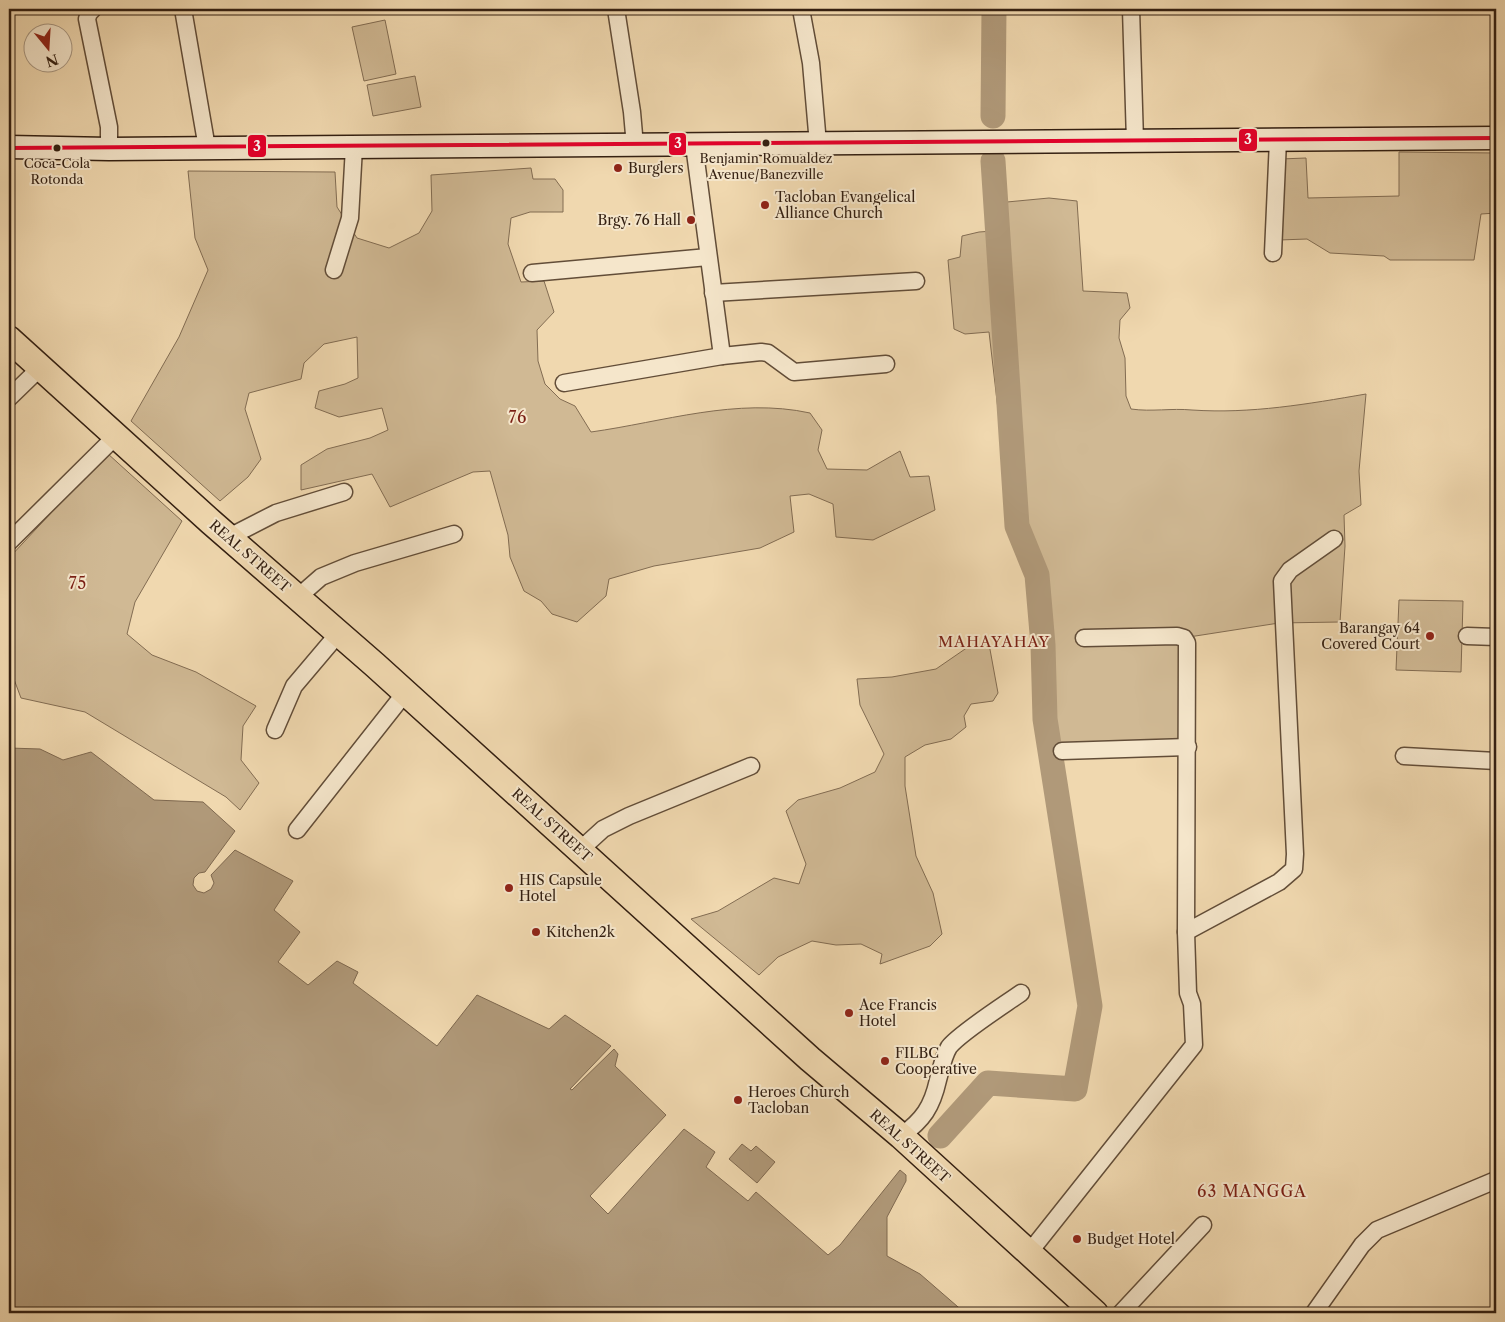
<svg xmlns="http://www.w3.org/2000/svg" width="1505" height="1322" font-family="'Libre Caslon Text',serif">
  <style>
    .green { fill: #d0b994; stroke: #826c52 }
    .water { fill: #b09979; stroke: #7e684f }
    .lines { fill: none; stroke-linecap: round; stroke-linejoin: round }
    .stream { stroke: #7e684f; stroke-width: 4.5 }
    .river { stroke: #b09979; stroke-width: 25 }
    .minor-casing { stroke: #624d38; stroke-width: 19 }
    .secondary-casing { stroke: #331f11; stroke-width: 25 }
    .primary-casing { stroke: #331f11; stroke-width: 28 }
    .minor { stroke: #f5e6cb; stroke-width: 16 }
    .secondary { stroke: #f5e6cb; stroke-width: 22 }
    .primary { stroke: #f0d8af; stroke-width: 25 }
    .bus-1-casing { stroke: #f5e6cb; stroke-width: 8 }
    .bus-1 { stroke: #e4002b; stroke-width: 4 }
    .bus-dot { fill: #331f11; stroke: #f5e6cb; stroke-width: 2 }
    .poi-dot { fill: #8f2418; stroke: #f5e6cb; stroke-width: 2 }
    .labels { text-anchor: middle; stroke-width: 4; stroke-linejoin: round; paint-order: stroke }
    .bus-label { font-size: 13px; fill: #331f11; stroke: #f5e6cb }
    .poi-label { font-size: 14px; fill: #331f11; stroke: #f5e6cb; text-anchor: start }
    .street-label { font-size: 14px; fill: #331f11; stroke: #f5e6cb }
    .neighbourhood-label { font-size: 15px; letter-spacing: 1px; fill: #7a1f14; stroke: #f5e6cb }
    .quarter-label { font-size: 16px; letter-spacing: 1px; fill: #7a1f14; stroke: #f5e6cb }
    .line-badge { stroke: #f5e6cb; stroke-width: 2 }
    .badge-label { font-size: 14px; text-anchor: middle; font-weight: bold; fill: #fff }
  </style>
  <rect width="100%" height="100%" fill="#f0d8af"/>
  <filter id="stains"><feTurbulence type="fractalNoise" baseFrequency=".004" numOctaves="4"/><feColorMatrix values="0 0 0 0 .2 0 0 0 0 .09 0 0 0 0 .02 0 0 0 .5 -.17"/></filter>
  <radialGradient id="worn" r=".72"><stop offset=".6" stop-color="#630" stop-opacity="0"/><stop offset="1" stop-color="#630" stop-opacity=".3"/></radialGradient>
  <!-- green -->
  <g class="green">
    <path d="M385,20L396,74L364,81L352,27Z"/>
    <path d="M415,76L421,107L373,116L367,85Z"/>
    <path d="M1399,152L1496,153V213L1481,214L1474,260H1390L1384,256L1330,253L1307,239L1279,240L1280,159L1306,158L1308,198L1399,196Z"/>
    <path d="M531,168L533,179H555L563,190V212H530L511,218L508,244L521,282L544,281L554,312L537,330L538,361L545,384L560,399L575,406L591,432C663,422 737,397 810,413L822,430L818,450L827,469L867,470L900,451L910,477L929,476L935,510L873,540L836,537L833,504L809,494L790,496L794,532L760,548L654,566L609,579L606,596L577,622L552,614L541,601L524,591L510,557L508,535L490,471L473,472L390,507L372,474L301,490V465L327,449L370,438L388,430L382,408L339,417L315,408L319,391L345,384L358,378L357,337L324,344L304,363L301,379L249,393L245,409L261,459L248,477L220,501L131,421L179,337L208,270L195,238L188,171L335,172L337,207L357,238L389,248L419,233L432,211L431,175Z"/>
    <path d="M1049,198L1077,201L1083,291L1127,293L1130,308L1120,320L1119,338L1125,358L1126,396L1131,409C1152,412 1171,408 1192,410C1251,414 1308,404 1366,394L1359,471L1361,505L1344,515L1345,546L1340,622L1279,623L1189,637L1185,747H1052L1045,719L1043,645L1038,594L1032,572L1012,530L989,332L965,334L954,329L948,260L960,257L962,236L979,232L1007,230V202Z"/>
    <path d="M107,453L182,521L135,602L127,634L152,655L196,672L256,706L243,726L241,760L259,783L240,810L226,797L85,712L21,698L9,666V558Z"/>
    <path d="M1399,600L1463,601L1461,672L1396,670Z"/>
    <path d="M989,644L998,693L993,701L971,704L964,716L966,727L951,739L925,745L905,757V786L916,856L933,893L942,934L930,946L880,964L882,954L861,944L836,945L812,941L778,957L759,975L691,919L718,911L774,878L799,884L806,864L786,811L798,800L840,788L875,772L884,754L860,705L857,679L892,677L936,669L968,647Z"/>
  </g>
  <!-- water -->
  <g class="water">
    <path d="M9,748L40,749L63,760L91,752L154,800L203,802L235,831L205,872L199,873L194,878L193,885L197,891L204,893L211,889L214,883L211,875L235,850L293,881L274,910L300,932L278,962L308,985L337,961L358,972L353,983L437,1046L477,995L549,1029L565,1015L611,1046L570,1089L572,1090L614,1049L618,1054L615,1066L666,1115L590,1196L608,1214L684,1129L715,1152L706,1167L748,1201L756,1192L828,1255L840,1245L900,1170L906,1175V1181L887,1217V1256L920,1274L965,1313H9Z"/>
    <path d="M742,1144L751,1151L756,1146L775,1162L757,1183L729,1159Z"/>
  </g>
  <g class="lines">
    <!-- stream -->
    <g class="stream">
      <path d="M992,117L993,116"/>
      <path d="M993,159V161"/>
    </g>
    <!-- river -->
    <g class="river">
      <path d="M993,116L994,9"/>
      <path d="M940,1136L988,1083L1075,1089L1090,1006L1045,719L1043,645L1037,575L1017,526L993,161"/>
    </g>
    <!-- minor casing -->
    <g class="minor-casing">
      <g id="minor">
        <path d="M93,9L89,13L87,19L109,127V149"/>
        <path d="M183,9L207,148"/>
        <path d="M616,9L632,112L635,146"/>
        <path d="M801,9L811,63L818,144"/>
        <path d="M1131,9L1135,141"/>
        <path d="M694,145L722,356"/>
        <path d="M1273,253L1278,140"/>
        <path d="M334,270L350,218L354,147"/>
        <path d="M532,273L708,257"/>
        <path d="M713,293L916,281"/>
        <path d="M564,383L722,356L761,352L768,353L794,372L886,364"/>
        <path d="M9,398L41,367"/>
        <path d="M229,537L276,513L344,492"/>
        <path d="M9,542L116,436"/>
        <path d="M297,598L321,577L355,563L454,534"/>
        <path d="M1467,636L1496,637"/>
        <path d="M275,730L294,686L338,634"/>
        <path d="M1062,751L1188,747"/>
        <path d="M1404,756L1496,761"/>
        <path d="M297,830L405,693"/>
        <path d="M580,850L603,829L629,816L751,766"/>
        <path d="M1186,932L1279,882L1294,869L1295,854L1282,581L1290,570L1334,539"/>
        <path d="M901,1136C923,1120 932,1107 938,1080C941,1069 943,1057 949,1047C960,1033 1004,1005 1021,993"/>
        <path d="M1028,1254L1194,1045L1192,1004L1188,993L1186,932L1187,643L1184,638L1177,636L1084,638"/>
        <path d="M1121,1313L1203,1225"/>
        <path d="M1314,1313L1362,1245L1377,1230L1496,1180"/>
      </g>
    </g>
    <!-- secondary casing -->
    <g class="secondary-casing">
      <path id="secondary" d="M9,147L109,149L1496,138"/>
    </g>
    <!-- primary casing -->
    <g class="primary-casing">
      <path id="primary" d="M9,339L211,522L375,665L810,1059L901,1136L1095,1313"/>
    </g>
    <!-- minor -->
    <use href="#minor" class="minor"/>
    <!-- secondary -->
    <use href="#secondary" class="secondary"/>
    <!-- primary -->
    <use href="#primary" class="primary"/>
    <!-- bus-1 casing -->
    <g class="bus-1-casing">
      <path id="bus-1" d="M9,148L1496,138"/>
    </g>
    <!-- bus-1 -->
    <use href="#bus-1" class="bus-1"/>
  </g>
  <!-- markers -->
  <g class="bus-dot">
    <circle cx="766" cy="143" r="4.5"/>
    <circle cx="57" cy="148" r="4.5"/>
  </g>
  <g class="poi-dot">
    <circle cx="618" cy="168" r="5"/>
    <circle cx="765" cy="205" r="5"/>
    <circle cx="691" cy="220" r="5"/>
    <circle cx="1430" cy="636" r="5"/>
    <circle cx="509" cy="888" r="5"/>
    <circle cx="536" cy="932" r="5"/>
    <circle cx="849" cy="1013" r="5"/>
    <circle cx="885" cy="1061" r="5"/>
    <circle cx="738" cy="1100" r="5"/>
    <circle cx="1077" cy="1239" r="5"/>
  </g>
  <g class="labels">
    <!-- bus labels -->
    <g class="bus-label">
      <text x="766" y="163">Benjamin Romualdez<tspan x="766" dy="16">Avenue/Banezville</tspan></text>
      <text x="57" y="168">Coca-Cola<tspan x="57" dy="16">Rotonda</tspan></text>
    </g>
    <!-- poi labels -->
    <g class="poi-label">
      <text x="628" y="173">Burglers</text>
      <text x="775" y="202">Tacloban Evangelical<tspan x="775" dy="16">Alliance Church</tspan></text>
      <text x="681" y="225" text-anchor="end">Brgy. 76 Hall</text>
      <text x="1420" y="633" text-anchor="end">Barangay 64<tspan x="1420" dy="16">Covered Court</tspan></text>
      <text x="519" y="885">HIS Capsule<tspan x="519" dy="16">Hotel</tspan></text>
      <text x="546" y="937">Kitchen2k</text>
      <text x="859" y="1010">Ace Francis<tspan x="859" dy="16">Hotel</tspan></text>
      <text x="895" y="1058">FILBC<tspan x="895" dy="16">Cooperative</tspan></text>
      <text x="748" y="1097">Heroes Church<tspan x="748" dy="16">Tacloban</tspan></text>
      <text x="1087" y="1244">Budget Hotel</text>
    </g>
    <!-- street labels -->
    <g class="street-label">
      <text transform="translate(250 556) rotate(41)" y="5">REAL STREET</text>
      <text transform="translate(552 825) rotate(42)" y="5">REAL STREET</text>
      <text transform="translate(910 1146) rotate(42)" y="5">REAL STREET</text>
    </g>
    <!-- neighbourhood labels -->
    <g class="neighbourhood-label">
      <text x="994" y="647">MAHAYAHAY</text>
    </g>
    <!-- quarter labels -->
    <g class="quarter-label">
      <text x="518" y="423">76</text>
      <text x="78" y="589">75</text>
      <text x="1252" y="1197">63 MANGGA</text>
    </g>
  </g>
  <g class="line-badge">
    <rect x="1238" y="128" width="20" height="24" rx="5" fill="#e4002b"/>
    <rect x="668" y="132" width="19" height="24" rx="5" fill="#e4002b"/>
    <rect x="247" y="134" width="20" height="24" rx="5" fill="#e4002b"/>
  </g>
  <g class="badge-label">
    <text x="1248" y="144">3</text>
    <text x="678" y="148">3</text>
    <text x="257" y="151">3</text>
  </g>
  <!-- margin -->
  <rect width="1505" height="1322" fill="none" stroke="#f0d8af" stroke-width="30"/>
  <rect x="10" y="10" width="1485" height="1302" fill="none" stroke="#331f11" stroke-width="2.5"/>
  <rect x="15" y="15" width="1475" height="1292" fill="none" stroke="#331f11"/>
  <!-- north arrow -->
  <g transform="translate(48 48) rotate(162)"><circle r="24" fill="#f5e6cb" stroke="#a79681"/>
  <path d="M0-4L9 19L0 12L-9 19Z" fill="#8f2418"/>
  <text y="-8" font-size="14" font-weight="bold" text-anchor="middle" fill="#331f11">N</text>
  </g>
  <rect width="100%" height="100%" filter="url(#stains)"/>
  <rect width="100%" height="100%" fill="url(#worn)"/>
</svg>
